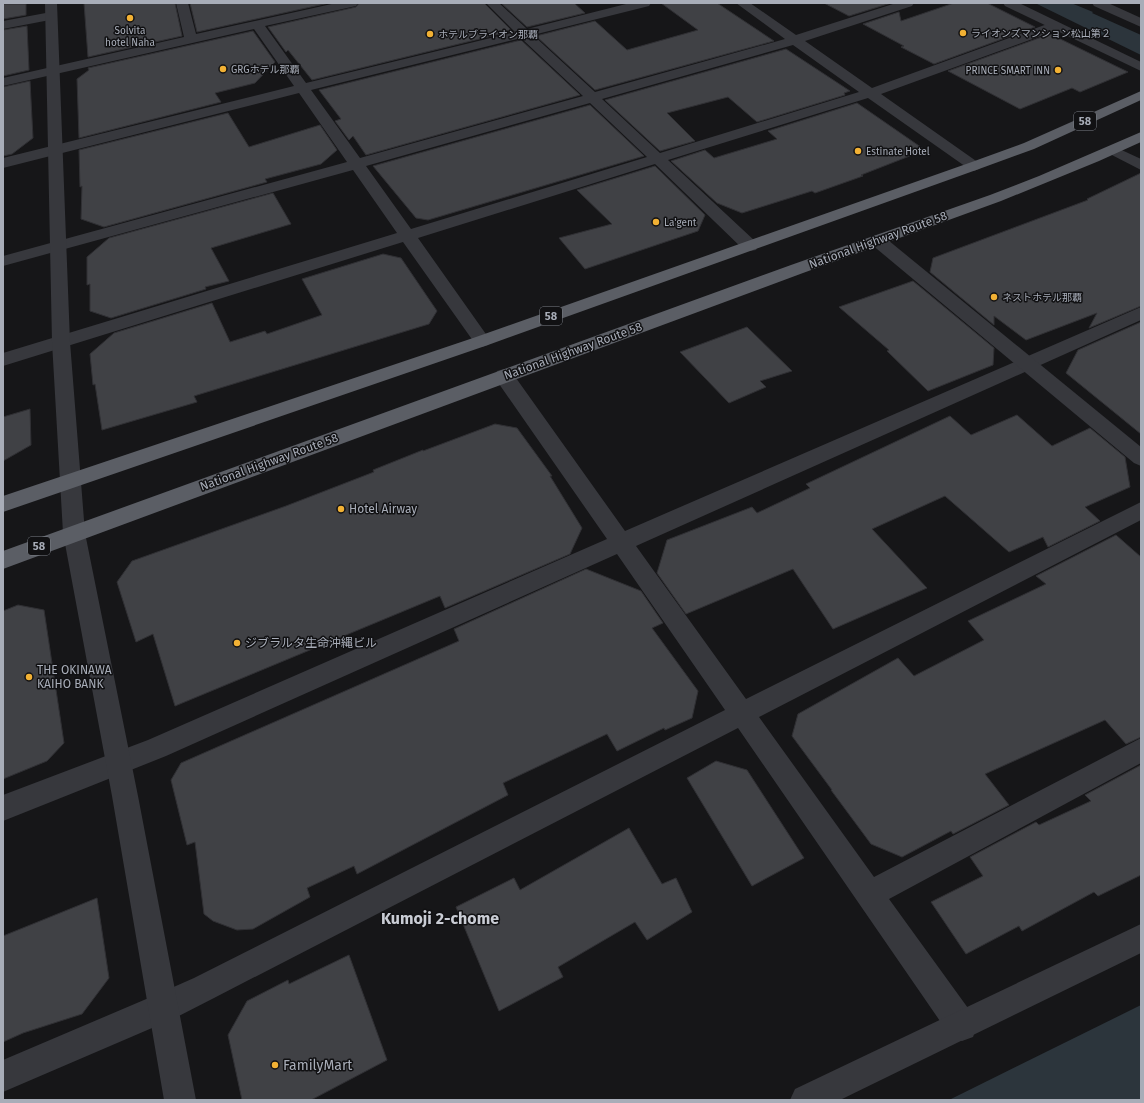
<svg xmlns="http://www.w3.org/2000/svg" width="1144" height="1103" font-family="'Fira Sans','Noto Sans JP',sans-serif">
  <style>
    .water { fill: #2c353c }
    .building { fill: #404145; stroke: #303034 }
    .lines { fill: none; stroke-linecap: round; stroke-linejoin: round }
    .minor { fill: #37383d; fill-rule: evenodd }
    .tertiary { fill: #37383d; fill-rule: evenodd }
    .trunk { fill: #5b5e65; fill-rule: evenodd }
    .poi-dot { fill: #f2b134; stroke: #111113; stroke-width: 1.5 }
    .labels { text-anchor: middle; stroke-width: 3; stroke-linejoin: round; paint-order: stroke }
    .far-poi-label { font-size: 10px; fill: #a8adb8; stroke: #111113; text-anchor: start }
    .shield { fill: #111113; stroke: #7b7e86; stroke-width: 1 }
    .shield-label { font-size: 11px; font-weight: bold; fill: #a8adb8 }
    .street-label { font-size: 12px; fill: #a8adb8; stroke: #111113 }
    .poi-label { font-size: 12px; fill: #a8adb8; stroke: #111113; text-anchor: start }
    .near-poi-label { font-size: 14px; fill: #a8adb8; stroke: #111113; text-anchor: start }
    .near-neighbourhood-label { font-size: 16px; font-weight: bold; fill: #c9ccd4; stroke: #111113 }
  </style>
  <rect width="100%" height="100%" fill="#161618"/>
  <!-- water -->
  <g class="water">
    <path d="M1035,3H1071L1093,12L1092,13L1141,35V55Z"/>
    <path d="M1141,1005V1100H949Z"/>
  </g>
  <!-- building -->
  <g class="building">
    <path d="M84,3H175L182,36L88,57Z"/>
    <path d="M190,3H329L197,32Z"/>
    <path d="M359,3H484L512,31L312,80L288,50L286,52L268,27L356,7Z"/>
    <path d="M501,3H574L585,13L527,27Z"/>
    <path d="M661,3H717L774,41L595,90L536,36L595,21L627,50L698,30Z"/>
    <path d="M824,3H891L849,16Z"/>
    <path d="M954,3H987L1035,27L934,64L901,47L904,46L863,24L899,12L901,21Z"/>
    <path d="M3,4H26V15L3,19Z"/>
    <path d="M27,26L29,70L3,76V30Z"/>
    <path d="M253,31L275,62L255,83L215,93L221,102L79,138L77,79L89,70L88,68Z"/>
    <path d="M1050,34L1128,72L1080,92L1072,88L1020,109L948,71Z"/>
    <path d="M521,40L580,95L366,155L353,136L349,140L335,121L341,119L319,90Z"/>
    <path d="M786,49L850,91L844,93L845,95L757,122L728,97L667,113L695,141L660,151L605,100Z"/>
    <path d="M30,81L33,138L12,154L3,156V87Z"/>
    <path d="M857,103L925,150L861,175L863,176L815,193L812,191L742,213L717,203L671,161L705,150L714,158L777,139L768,131Z"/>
    <path d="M590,105L644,156L428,220L416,218L373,166Z"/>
    <path d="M228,113L249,147L320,125L337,150L321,164L265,179L267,182L104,227L81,219L82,186L80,187L79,150Z"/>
    <path d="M655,166L705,215L698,231L585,269L559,238L612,224L577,190Z"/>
    <path d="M1141,173V306L1089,328L1097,313L1026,340L994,316V325L930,272L933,258L1088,200L1087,199Z"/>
    <path d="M273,193L291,224L211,248L229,281L205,287L206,289L111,318L90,311V284L87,285V257L109,238Z"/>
    <path d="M383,254L401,258L437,311L429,324L194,396L197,402L102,430L95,384L93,385L90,354L114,333L212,303L230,342L265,331L267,334L322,315L302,279Z"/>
    <path d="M913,281L994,348L993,365L928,391L887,351L889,350L839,307Z"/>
    <path d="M1141,322V434L1066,373L1078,350Z"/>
    <path d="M747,327L792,371L760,381L766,387L729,403L680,352Z"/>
    <path d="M30,409L31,445L3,461V417Z"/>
    <path d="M1017,415L1052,446L1090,428L1125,457L1130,487L1085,507L1100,521L1048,547L1043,537L1009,552L945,496L872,529L927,588L833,629L793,569L686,614L657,573L667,540L752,507L757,513L810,488L806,484L950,416L971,435Z"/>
    <path d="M495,424L517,428L552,476H550L582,528L570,554L445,608L440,596L175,706L153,634L136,642L117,582L132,561L286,506L374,472L373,470L423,450V451Z"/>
    <path d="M1116,535L1141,557V737L1126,744L1105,720L985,774L1009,805L953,834L951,831L902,857L871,844L831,790H832L792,736L798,714L898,658L914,676L984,640L968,621L1046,584L1036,576Z"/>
    <path d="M586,569L641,591L663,623L652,628L698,691L692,718L665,730L664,728L617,751L607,734L503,783L508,795L357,874L354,866L307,888L310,897L253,929L237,930L213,921L204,914L195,842L187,845L171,780L181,763L459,641L454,629Z"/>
    <path d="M18,605L44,610L64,743L47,761L3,779V611Z"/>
    <path d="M716,761L747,770L804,858L752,886L687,778Z"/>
    <path d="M1141,765V875L1098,896L1094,892L1022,931L1019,926L966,954L931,902L983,876L970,857L1036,822L1039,825L1091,801L1085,795Z"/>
    <path d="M629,828L662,884L676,878L692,912L647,940L635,922L558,967L563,977L499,1011L456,907L514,878L520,890Z"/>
    <path d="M97,898L109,978L82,1014L23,1033L3,1042V936Z"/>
    <path d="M349,955L387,1060L311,1100H242L228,1035L247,1001L288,980L289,984Z"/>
  </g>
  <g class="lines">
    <!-- minor -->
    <g class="minor">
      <path d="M176,3H188L196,34L336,3H358L356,6L265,26L306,83L515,32L486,3H499L527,29L630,3H651L649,6L533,35L595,92L785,39L736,3H750L796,35L896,3H914L912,6L805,41L872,88L1050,23H1060L1061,26L1060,29L881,94L979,163L982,166L979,169L974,171L969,169L868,98L668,160L756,242L758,246L756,250L750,251L744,250L655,164L418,238L488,337L491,341L488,345L482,347L476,345L403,242L3,366V353L397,233L353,170L3,266V256L347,162L299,93L3,168V158L294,86L254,29L3,86V78L184,37ZM521,38L583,96L360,158L311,90ZM793,45L859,92L660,153L602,99ZM590,103L647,157L411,229L366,166Z"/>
      <path d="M51,12L55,13L57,16L55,19L3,29V21Z"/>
      <path d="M1141,307V320L636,546L746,699L1141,502V520L759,717L874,877L1141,738V763L889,899L973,1015L977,1026L973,1037L962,1041L951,1037L738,728L214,998L173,1019L3,1092V1060L151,997L194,978L725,710L617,554L166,756L3,821V795L148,740L607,539L497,381L495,376L497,371L504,369L511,371L625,531Z"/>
    </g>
    <!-- tertiary -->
    <g class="tertiary">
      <path d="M45,3H57L70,342L85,533L138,796L196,1100H164L112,796L63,533L52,342Z"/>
      <path d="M1003,3H1019L1141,62V71L1005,6Z"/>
      <path d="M1092,3H1108L1141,18V27L1094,6Z"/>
      <path d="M1113,146L1141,159V170L1108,153L1106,150L1108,147Z"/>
      <path d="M877,235L883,236L1141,447V466L1134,463L871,244L869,240L871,236Z"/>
      <path d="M1141,924V953L840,1100H790L795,1089Z"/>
    </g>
    <!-- trunk -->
    <g class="trunk">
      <path d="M1141,91V100L1034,149L979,169L488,345L3,512V496L476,337L969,163L1024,143Z"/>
      <path d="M1141,132V142L1099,161L1001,201L803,273L3,569V551L791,265L990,195L1039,176Z"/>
    </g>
  </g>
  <!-- markers -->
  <g class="poi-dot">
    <circle cx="130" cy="18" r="4"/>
    <circle cx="963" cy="33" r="4"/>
    <circle cx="430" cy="34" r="4"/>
    <circle cx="223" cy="69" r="4"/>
    <circle cx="1058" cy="70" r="4"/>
    <circle cx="858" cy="151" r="4"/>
    <circle cx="656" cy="222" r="4"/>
    <circle cx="994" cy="297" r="4"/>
    <circle cx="341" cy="509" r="4"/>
    <circle cx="237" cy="643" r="4"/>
    <circle cx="29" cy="677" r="4"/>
    <circle cx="275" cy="1065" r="4"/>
  </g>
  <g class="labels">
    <!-- far-poi labels -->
    <g class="far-poi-label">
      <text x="130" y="34" text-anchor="middle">Solvita<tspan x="130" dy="12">hotel Naha</tspan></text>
      <text x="971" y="37">ライオンズマンション松山第２</text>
      <text x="438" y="38">ホテルブライオン那覇</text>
      <text x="231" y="73">GRGホテル那覇</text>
      <text x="1050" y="74" text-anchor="end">PRINCE SMART INN</text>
      <text x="866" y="155">Estinate Hotel</text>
      <text x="664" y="226">La'gent</text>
      <text x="1002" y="301">ネストホテル那覇</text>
    </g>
    <!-- shield labels -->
    <g class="shield">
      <rect x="1074" y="112" width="22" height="18" rx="3"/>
      <rect x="540" y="307" width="22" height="18" rx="3"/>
      <rect x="28" y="537" width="22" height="18" rx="3"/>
    </g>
    <g class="shield-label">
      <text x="1085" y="125">58</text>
      <text x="551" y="320">58</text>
      <text x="39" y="550">58</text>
    </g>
    <!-- street labels -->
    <g class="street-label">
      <text transform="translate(878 240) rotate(-20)" y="4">National Highway Route 58</text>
      <text transform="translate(573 351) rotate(-20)" y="4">National Highway Route 58</text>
      <text transform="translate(269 462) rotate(-20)" y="4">National Highway Route 58</text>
    </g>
    <!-- poi labels -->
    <g class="poi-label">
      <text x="349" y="513">Hotel Airway</text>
      <text x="245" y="647">ジブラルタ生命沖縄ビル</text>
      <text x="37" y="674">THE OKINAWA<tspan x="37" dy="14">KAIHO BANK</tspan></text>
    </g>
    <!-- near-poi labels -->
    <g class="near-poi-label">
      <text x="283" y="1070">FamilyMart</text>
    </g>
    <!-- near-neighbourhood labels -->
    <g class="near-neighbourhood-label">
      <text x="440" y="924">Kumoji 2-chome</text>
    </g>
  </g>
  <!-- border -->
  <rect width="1144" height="1103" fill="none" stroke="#a8adb8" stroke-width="8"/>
</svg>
